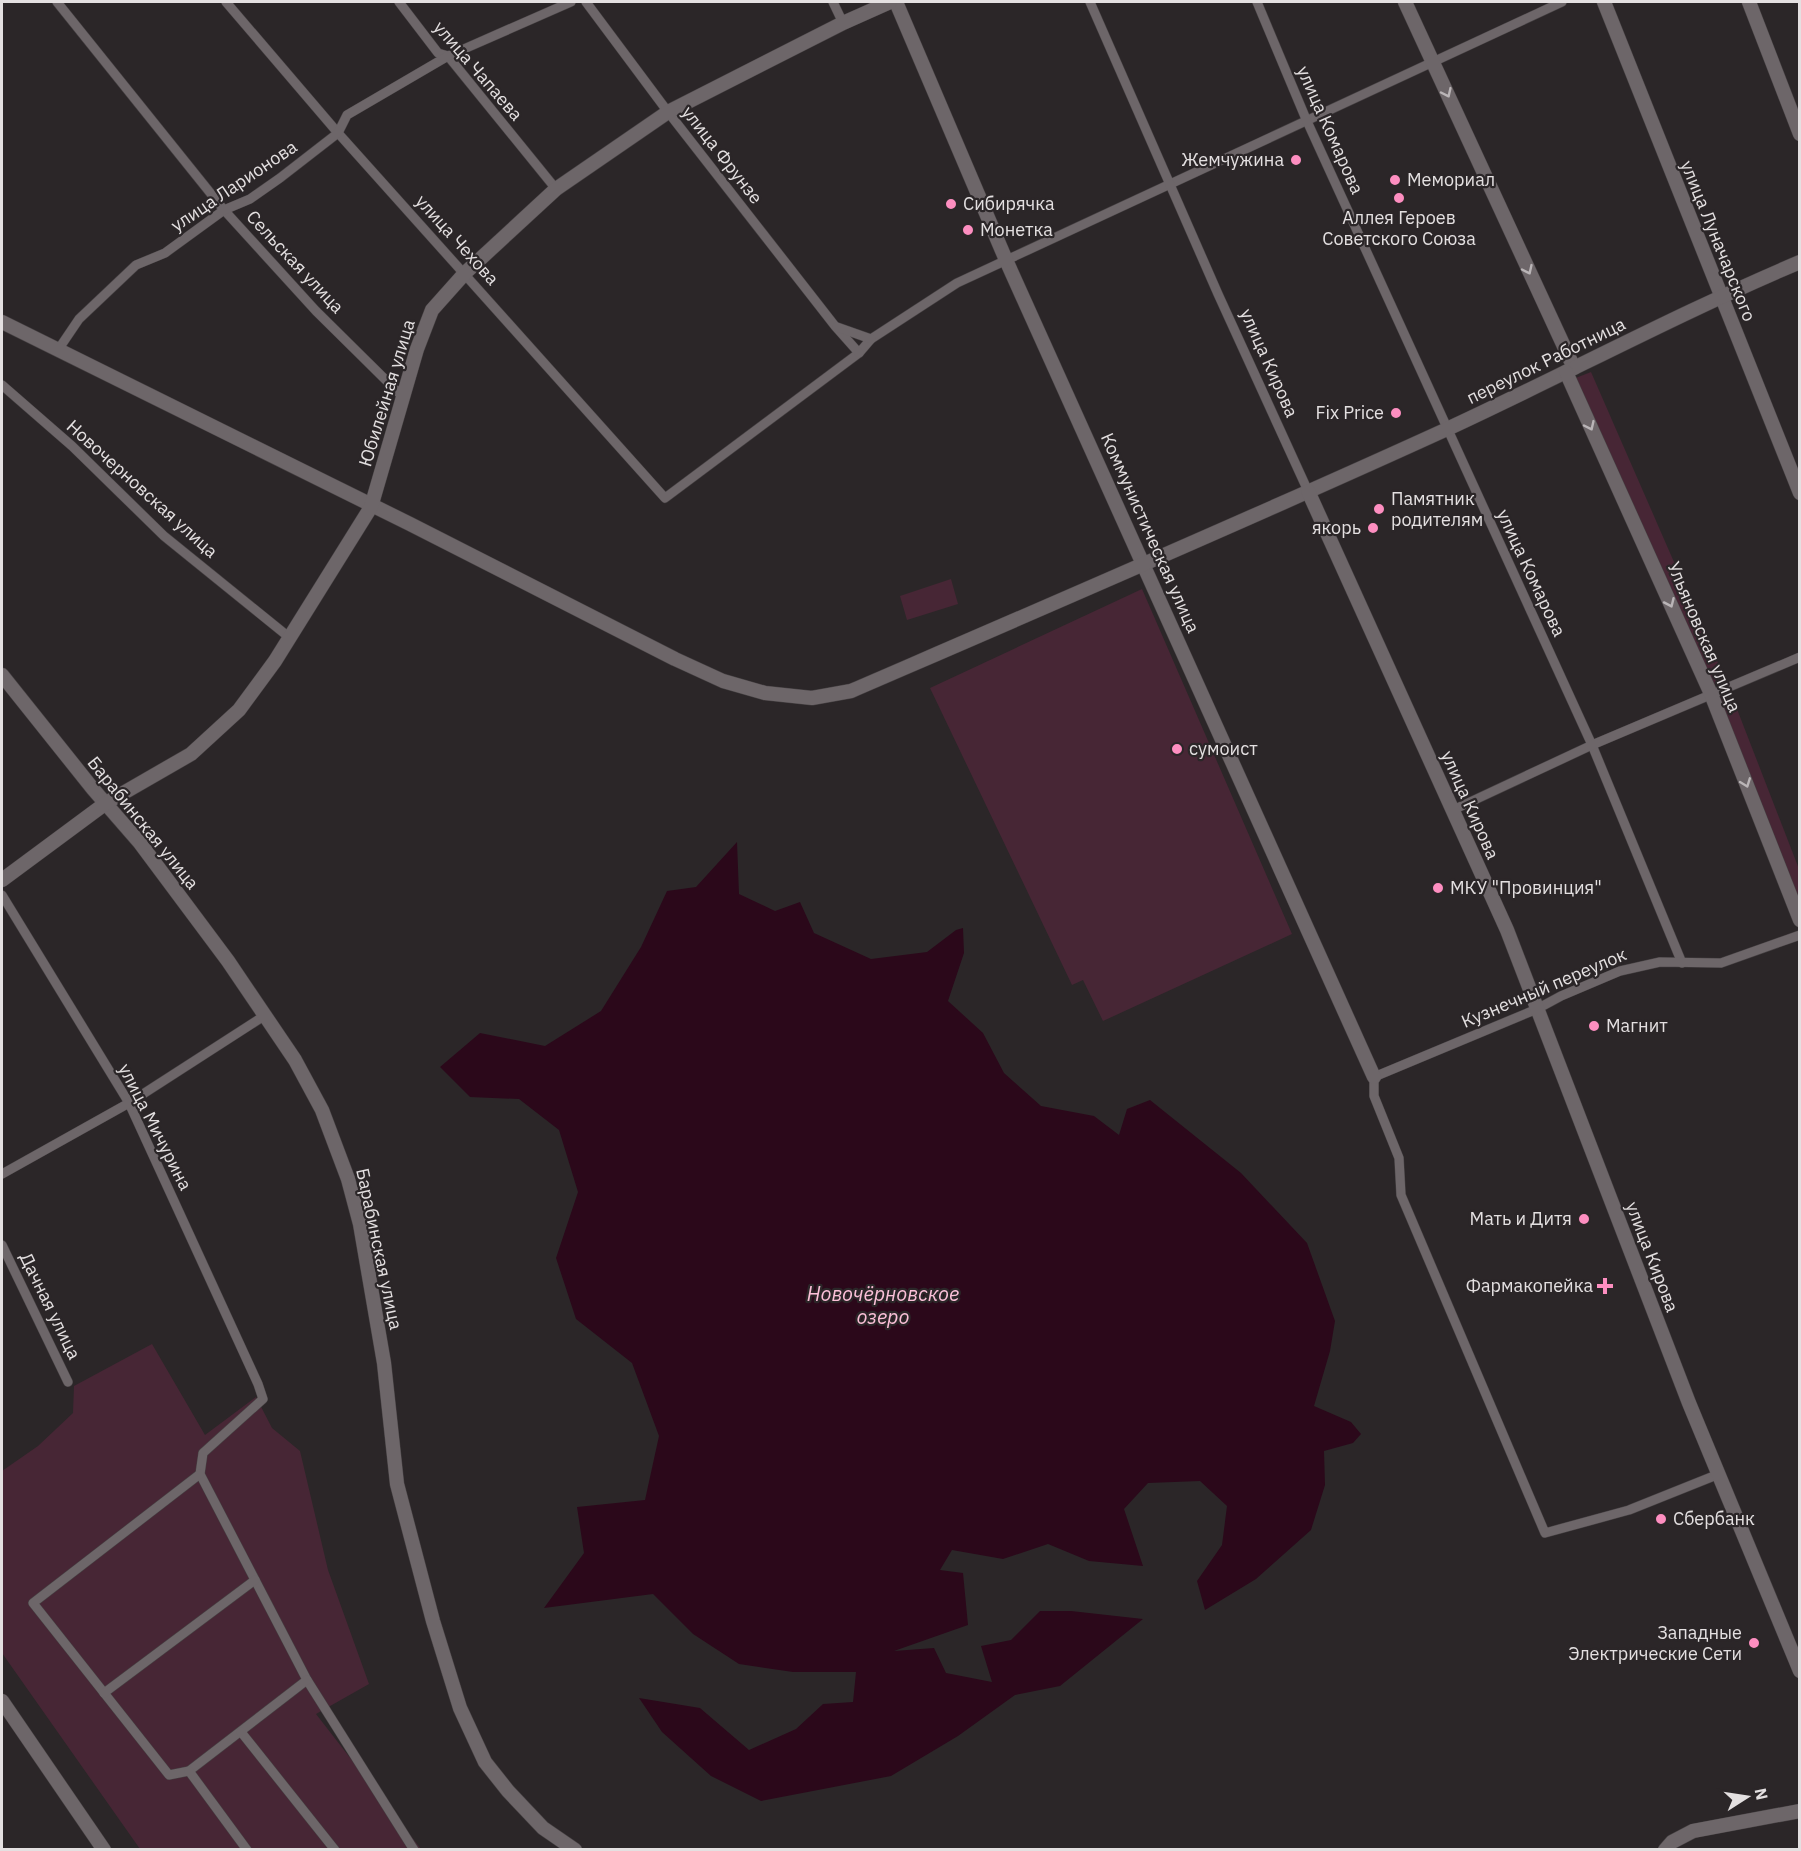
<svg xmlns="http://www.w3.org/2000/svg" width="1801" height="1851" font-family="'IBM Plex Sans',sans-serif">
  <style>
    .green { fill: #472635 }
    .water { fill: #2b081a }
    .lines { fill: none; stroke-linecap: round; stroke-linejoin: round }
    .street-casing { stroke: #464143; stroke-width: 10 }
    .secondary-casing { stroke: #464143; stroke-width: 15 }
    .street { stroke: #6d6669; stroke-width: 9 }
    .secondary { stroke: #6d6669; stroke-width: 14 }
    .oneway { stroke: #bab5b7 }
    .poi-dot { fill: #fd8ec0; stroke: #2b2628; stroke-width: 2 }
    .labels { text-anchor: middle; stroke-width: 4.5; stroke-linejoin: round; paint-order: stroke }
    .street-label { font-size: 18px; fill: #e4e0e1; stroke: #2b2628 }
    .poi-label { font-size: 18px; fill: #e4e0e1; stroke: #2b2628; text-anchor: start }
    .water-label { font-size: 20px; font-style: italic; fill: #fbc0d8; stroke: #2b2628 }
  </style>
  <rect width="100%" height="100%" fill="#2b2628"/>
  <!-- green -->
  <g class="green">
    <path d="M1591,372L1726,681L1712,685L1573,379Z"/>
    <path d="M951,579L958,604L907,620L900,596Z"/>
    <path d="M1142,589L1292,934L1103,1021L1083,980L1072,985L930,688Z"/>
    <path d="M1730,691L1799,869V911L1715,697Z"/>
    <path d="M152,1344L205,1435L256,1397L272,1428L300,1451L328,1570L369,1684L316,1714L421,1849H140L2,1653V1471L38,1446L73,1413L74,1386Z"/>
  </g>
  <!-- water -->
  <path class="water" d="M737,842L739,894L775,911L800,902L814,933L871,959L927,952L956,930L963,928L964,953L948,1001L983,1033L1004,1073L1041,1106L1094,1116L1119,1135L1127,1109L1150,1100L1241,1173L1307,1243L1335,1321L1330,1351L1314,1406L1351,1422L1361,1434L1353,1443L1324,1451L1325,1485L1311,1530L1256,1579L1205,1610L1197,1581L1222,1545L1227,1506L1200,1481L1148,1483L1124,1509L1143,1566L1089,1561L1048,1544L1003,1559L952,1550L940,1570L963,1573L968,1625L894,1651L934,1648L946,1673L992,1682L981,1646L1011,1640L1040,1611H1071L1143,1619L1060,1686L1015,1695L958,1736L891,1776L761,1801L711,1776L662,1732L639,1698L700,1708L749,1750L796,1729L823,1704L853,1702L856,1672H793L739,1664L693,1634L653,1594L544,1608L584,1553L577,1507L645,1500L659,1436L632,1363L576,1319L556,1258L578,1192L559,1130L519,1099L470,1097L440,1067L480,1033L545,1046L601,1011L641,947L667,891L696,887Z"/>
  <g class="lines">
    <!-- street casing -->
    <g class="street-casing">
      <g id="street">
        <path d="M57,2L224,210L316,311L404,398"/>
        <path d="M226,2L338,133L665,498L859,353L871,339L957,283L1562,2"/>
        <path d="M399,2L438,53L448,56L556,189"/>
        <path d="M586,2L668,112L835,326L859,353"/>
        <path d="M833,2L843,23"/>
        <path d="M1090,2L1218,294L1308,491"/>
        <path d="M1257,2L1306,119L1592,745L1682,963"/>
        <path d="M837,327L871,339"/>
        <path d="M58,350L79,319L136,265L165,253L224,210L250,199L280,178L338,133L347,115L448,56L571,2"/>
        <path d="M2,385L72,446L164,536L290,638"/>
        <path d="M1453,810L1592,745L1800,657"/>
        <path d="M2,895L129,1103L258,1384L263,1399L203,1453L200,1474L307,1680L414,1850"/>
        <path d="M2,1174L129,1103L264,1016"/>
        <path d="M2,1245L68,1382"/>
        <path d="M200,1474L33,1603L169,1775L189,1771L307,1680"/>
        <path d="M1719,1474L1629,1510L1545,1533L1401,1195L1399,1158L1374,1096V1077L1537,1009L1561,996L1620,971L1660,962L1721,963L1800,935"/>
        <path d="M104,1693L255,1580"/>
        <path d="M241,1732L335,1850"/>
        <path d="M189,1771L247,1850"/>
      </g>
    </g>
    <!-- secondary casing -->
    <g class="secondary-casing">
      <g id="secondary">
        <path d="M896,2L1006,260L1374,1077"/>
        <path d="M1405,2L1574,368"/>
        <path d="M1604,2L1800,493"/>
        <path d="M1749,2L1800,134"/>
        <path d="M2,322L410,524L675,659L723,681L765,693L812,698L851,691C1050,605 1248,520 1445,430C1564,375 1679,313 1800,262"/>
        <path d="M1566,372L1711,694L1800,920"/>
        <path d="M1308,491L1507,930L1689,1403L1800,1671"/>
        <path d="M2,675L93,789L140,843L228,961L295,1060L322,1110L348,1179L360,1224L384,1363L397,1484L433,1621L460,1708L485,1762L508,1791L543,1828L575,1850"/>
        <path d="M2,880L106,803L191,754L239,710L275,661L371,507L417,349L432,310L465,273L556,189L668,112L843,23L890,2"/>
        <path d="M2,1701L104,1850"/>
        <path d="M1665,1850L1672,1842L1693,1831L1800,1811"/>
      </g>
    </g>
    <!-- street -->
    <use href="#street" class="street"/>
    <!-- secondary -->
    <use href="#secondary" class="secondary"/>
  </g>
  <!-- one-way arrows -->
  <defs><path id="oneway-chevron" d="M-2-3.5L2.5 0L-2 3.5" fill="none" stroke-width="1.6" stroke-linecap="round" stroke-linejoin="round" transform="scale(1.5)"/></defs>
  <g class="oneway">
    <use href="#oneway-chevron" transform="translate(1447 93) rotate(65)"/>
    <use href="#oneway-chevron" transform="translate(1528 270) rotate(65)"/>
    <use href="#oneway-chevron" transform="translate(1590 426) rotate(65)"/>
    <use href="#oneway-chevron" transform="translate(1670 603) rotate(66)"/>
    <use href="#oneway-chevron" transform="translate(1746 783) rotate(69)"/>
  </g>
  <!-- markers -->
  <g class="poi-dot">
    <circle cx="1296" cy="160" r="6"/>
    <circle cx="1395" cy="180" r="6"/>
    <circle cx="1399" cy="198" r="6"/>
    <circle cx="951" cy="204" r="6"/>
    <circle cx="968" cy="230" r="6"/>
    <circle cx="1396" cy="413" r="6"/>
    <circle cx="1379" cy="509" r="6"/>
    <circle cx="1373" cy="528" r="6"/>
    <circle cx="1177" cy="749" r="6"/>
    <circle cx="1438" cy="888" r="6"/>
    <circle cx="1594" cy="1026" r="6"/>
    <circle cx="1584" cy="1219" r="6"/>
    <path d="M1602 1277h6v6h6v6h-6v6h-6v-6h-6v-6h6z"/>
    <circle cx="1661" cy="1519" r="6"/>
    <circle cx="1754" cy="1643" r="6"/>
  </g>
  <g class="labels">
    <!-- street labels -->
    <g class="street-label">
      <text transform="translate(478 71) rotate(49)" y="6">улица Чапаева</text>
      <text transform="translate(1330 130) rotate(66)" y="6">улица Комарова</text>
      <text transform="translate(722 155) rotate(52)" y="6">улица Фрунзе</text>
      <text transform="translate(234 186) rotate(-34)" y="6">улица Ларионова</text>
      <text transform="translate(457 240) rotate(48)" y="6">улица Чехова</text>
      <text transform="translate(1718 241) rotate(68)" y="6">улица Луначарского</text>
      <text transform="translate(295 262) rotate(47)" y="6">Сельская улица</text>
      <text transform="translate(1546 361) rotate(-26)" y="6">переулок Работница</text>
      <text transform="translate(1269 363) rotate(66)" y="6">улица Кирова</text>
      <text transform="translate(387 393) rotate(-73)" y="6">Юбилейная улица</text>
      <text transform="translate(142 489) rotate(42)" y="6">Новочерновская улица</text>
      <text transform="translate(1150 533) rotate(66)" y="6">Коммунистическая улица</text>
      <text transform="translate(1531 573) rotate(65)" y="6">улица Комарова</text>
      <text transform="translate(1704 637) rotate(67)" y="6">Ульяновская улица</text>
      <text transform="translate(1470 805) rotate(66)" y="6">улица Кирова</text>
      <text transform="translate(143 823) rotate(51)" y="6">Барабинская улица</text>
      <text transform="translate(1544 988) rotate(-23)" y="6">Кузнечный переулок</text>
      <text transform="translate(155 1127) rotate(63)" y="6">улица Мичурина</text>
      <text transform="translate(379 1249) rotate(78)" y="6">Барабинская улица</text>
      <text transform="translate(1652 1257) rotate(69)" y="6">улица Кирова</text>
      <text transform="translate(50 1306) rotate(64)" y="6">Дачная улица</text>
    </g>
    <!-- poi labels -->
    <g class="poi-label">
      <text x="1284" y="166" text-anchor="end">Жемчужина</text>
      <text x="1407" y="186">Мемориал</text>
      <text x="963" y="210">Сибирячка</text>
      <text x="1399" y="224" text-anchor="middle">Аллея Героев<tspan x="1399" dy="21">Советского Союза</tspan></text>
      <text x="980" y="236">Монетка</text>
      <text x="1384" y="419" text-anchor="end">Fix Price</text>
      <text x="1391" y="505">Памятник<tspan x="1391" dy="21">родителям</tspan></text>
      <text x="1361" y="534" text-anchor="end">якорь</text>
      <text x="1189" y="755">сумоист</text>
      <text x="1450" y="894">МКУ "Провинция"</text>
      <text x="1606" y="1032">Магнит</text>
      <text x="1572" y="1225" text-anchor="end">Мать и Дитя</text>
      <text x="1593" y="1292" text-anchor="end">Фармакопейка</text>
      <text x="1673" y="1525">Сбербанк</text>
      <text x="1742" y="1639" text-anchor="end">Западные<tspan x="1742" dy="21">Электрические Сети</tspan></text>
    </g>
    <!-- water labels -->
    <g class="water-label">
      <text x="883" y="1301">Новочёрновское<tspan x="883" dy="23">озеро</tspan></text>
    </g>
  </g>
  <!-- border -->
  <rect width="1801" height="1851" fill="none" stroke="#e4e0e1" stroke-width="6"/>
  <!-- north arrow -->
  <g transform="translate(1747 1797) rotate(78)" stroke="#2b2628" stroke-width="4.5" paint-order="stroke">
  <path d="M0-4.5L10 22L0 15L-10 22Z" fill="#e4e0e1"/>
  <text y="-9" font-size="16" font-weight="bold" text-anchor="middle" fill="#e4e0e1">N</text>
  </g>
</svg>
